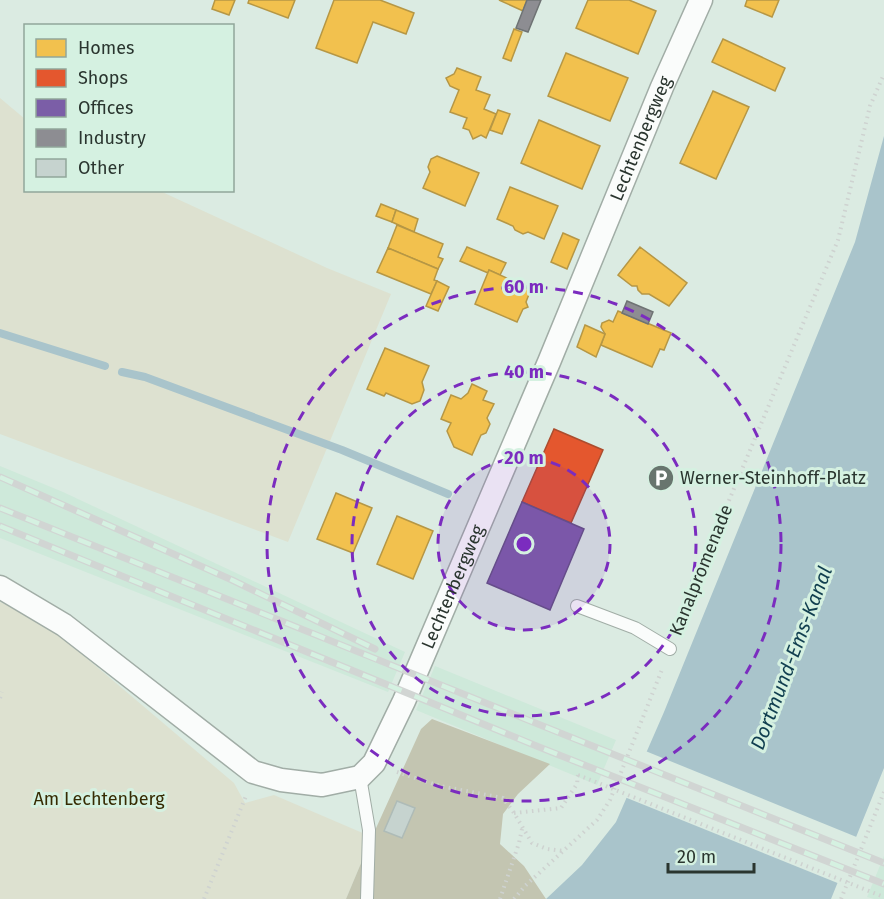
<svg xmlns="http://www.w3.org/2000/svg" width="884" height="899" font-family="'Fira Sans',sans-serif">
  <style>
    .built { fill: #cee9da }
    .green { fill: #dde1d0 }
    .forest { fill: #c3c5b1 }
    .water { fill: #a9c4cb }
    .pier { fill: #dbebe2 }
    .homes { fill: #f2c14e; stroke: #b69745; stroke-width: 1.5 }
    .shops { fill: #e4572e; stroke: #ac4d2e; stroke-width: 1.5 }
    .offices { fill: #7b5ea7; stroke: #635283; stroke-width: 1.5 }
    .industry { fill: #8d8d92; stroke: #6f7374; stroke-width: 1.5 }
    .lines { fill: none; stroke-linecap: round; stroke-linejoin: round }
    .stream { stroke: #a9c4cb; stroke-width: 8 }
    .building { fill: #c6d3cf; stroke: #aebbb7; stroke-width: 1.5 }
    .service-casing { stroke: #a1ada6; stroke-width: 14 }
    .minor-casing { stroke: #a1ada6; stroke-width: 25 }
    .path { stroke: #ced2d0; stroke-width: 4; stroke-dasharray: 1.5 4.5; stroke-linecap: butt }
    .service { stroke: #fafcfb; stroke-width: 12 }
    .minor { stroke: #fafcfb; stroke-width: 22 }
    .rail-casing { stroke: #d1d5d3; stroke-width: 7 }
    .rail { stroke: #d5f1e1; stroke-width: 4.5; stroke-dasharray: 14; stroke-linecap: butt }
    .path-bridge { stroke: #ced2d0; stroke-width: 4; stroke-dasharray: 1.5 4.5; stroke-linecap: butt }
    .ring { fill: none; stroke: #7b2cbf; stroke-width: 3; stroke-dasharray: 10 8 }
    .labels { text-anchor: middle; stroke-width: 6; stroke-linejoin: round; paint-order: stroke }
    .street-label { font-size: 18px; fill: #2a352f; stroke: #d5f1e1 }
    .poi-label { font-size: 18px; fill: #2a352f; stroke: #d5f1e1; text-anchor: start }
    .park-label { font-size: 18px; fill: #362b03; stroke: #d5f1e1 }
    .water-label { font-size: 20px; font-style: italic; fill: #103e4f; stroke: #d5f1e1 }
    .centre { fill: #7b2cbf; stroke: #d5f1e1; stroke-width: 3 }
    .ring-label { font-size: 18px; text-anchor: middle; font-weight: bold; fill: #7b2cbf; stroke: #d5f1e1; stroke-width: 6; stroke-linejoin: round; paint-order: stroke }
  </style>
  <rect width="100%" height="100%" fill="#dbebe2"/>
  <!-- built -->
  <g class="built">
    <path d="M0,466L63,492L405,652L388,692L0,538Z"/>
    <path d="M435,666L616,740L597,785L416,710Z"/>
    <path d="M884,856V899H874L867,897Z"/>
  </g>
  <!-- green -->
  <g class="green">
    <path d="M0,98L25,119L26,190L160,191L327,268L391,294L288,542L0,434Z"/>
    <path d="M0,602L24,612L51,628L234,783L245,803L274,795L372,837L346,899H0Z"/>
  </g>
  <!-- forest -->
  <path class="forest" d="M432,719L550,764L518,794L503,814L500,844L524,866L546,899H346L372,837L421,729Z"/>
  <!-- water -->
  <path class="water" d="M884,136V768L831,899H546L582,865L616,822L664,712L855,242Z"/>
  <!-- pier -->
  <path class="pier" d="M643,750L859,838L840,884L622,796Z"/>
  <!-- homes -->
  <g class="homes">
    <path d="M215,0H235L229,15L212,9Z"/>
    <path d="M249,0H295L288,18L248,3Z"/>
    <path d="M334,0H380L414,13L406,34L373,22L357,63L316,48Z"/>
    <path d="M499,0H527L523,11Z"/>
    <path d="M588,0H629L656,11L638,54L576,28Z"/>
    <path d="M747,0H779L772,17L745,6Z"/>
    <path d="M514,29L522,32L511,61L503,58Z"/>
    <path d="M723,39L785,68L775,91L712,62Z"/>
    <path d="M566,53L628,78L610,121L548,96Z"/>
    <path d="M457,68L481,77L476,90L490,95L484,109L496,114L486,138L481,135L473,139L469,130L463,128L467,118L450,112L459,90L450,86L446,78L454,74Z"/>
    <path d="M713,91L749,107L716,179L680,163Z"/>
    <path d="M498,110L510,114L502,134L490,130Z"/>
    <path d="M539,120L600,146L582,189L521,163Z"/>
    <path d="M437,156L479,173L465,206L423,188L430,172L428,167L431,159Z"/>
    <path d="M510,187L558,206L544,239L528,232L523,234L515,230L513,226L497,219Z"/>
    <path d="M381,204L396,210L392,222L376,216Z"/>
    <path d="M396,210L418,219L414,232L392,222Z"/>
    <path d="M397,225L443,244L438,257L443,259L438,269L388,248Z"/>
    <path d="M563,233L579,240L567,269L551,262Z"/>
    <path d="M467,247L506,263L500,275L489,270L488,273L460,261Z"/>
    <path d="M640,247L687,283L669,306L649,294H642L638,290L637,286H632L618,275Z"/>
    <path d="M388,248L438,269L434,280L437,281L431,294L377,272Z"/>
    <path d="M489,270L531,289L526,302L528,307L523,309L517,322L475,304Z"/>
    <path d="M437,281L449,287L438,311L426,306Z"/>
    <path d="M618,311L671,333L664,350L660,349L652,367L601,345L605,334L601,327L602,323L609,320L613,322Z"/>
    <path d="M585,325L605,334L596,357L577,347Z"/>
    <path d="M385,348L429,366L422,382L424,390L420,401L412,404L386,393L384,396L367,389Z"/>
    <path d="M472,384L487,391L483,400L494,404L487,418L490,424L486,433L481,435L472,455L454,447L447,431L451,423L441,419L451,395L461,399L468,393Z"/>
    <path d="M336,493L372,508L353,553L317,539Z"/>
    <path d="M397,516L433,531L413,579L377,564Z"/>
  </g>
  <!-- shops -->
  <path class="shops" d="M554,429L603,450L571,523L522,502Z"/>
  <!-- offices -->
  <path class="offices" d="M522,502L584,529L550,610L487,583Z"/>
  <!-- industry -->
  <g class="industry">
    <path d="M527,0H541L528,32L516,28Z"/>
    <path d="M627,301L653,312L648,324L622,313Z"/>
  </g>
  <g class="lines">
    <!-- stream -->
    <g class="stream">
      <path d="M0,333L105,366"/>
      <path d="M122,372L145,377L342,450L448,494"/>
    </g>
  </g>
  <!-- building -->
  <path class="building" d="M397,801L415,808L402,838L384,831Z"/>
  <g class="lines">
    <!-- service casing -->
    <g class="service-casing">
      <g id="service">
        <path d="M577,606L635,628L670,649"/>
        <path d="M360,777L369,830L367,899"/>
      </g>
    </g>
    <!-- minor casing -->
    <g class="minor-casing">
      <g id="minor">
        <path id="s1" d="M0,587L64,625L253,772L281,780L322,785L360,777L374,763L404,701L549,362L662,87L701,0"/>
      </g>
    </g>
    <!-- path -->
    <g class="path">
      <path d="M678,629L720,522L838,240L870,106L884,74"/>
      <path d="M0,698L2,692"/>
      <path d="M397,772L440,786L503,798L514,813L532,843L547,849L563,851"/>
      <path d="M514,813L561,808L577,784L578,775"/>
      <path d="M204,899L246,796"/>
      <path d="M500,899L519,843L522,829"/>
      <path d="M514,899L525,886L597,820L610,800L663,667"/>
      <path d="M841,899L884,792"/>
    </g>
    <!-- service -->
    <use href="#service" class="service"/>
    <!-- minor -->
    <use href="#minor" class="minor"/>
    <!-- rail casing -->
    <g class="rail-casing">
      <g id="rail">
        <path d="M0,477L232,580L375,649"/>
        <path d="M0,508L884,863"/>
        <path d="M0,526L539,747L884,884"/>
      </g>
    </g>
    <!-- rail -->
    <use href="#rail" class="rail"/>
    <!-- path-bridge -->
    <path class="path-bridge" d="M578,775L884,897"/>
  </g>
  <!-- distance rings -->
  <circle cx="524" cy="544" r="86" fill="#7b2cbf" fill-opacity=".12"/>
  <g class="ring">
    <circle cx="524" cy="544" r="86"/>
    <circle cx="524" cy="544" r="172"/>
    <circle cx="524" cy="544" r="257"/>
  </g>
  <!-- icons -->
  <defs>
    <g id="parking-disc" transform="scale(1.35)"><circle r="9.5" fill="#68756e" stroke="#d5f1e1"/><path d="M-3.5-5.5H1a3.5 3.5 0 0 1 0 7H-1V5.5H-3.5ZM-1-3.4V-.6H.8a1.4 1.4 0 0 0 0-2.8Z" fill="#fff"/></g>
  </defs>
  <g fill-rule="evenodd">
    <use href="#parking-disc" x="661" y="478"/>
  </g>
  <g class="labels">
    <!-- street labels -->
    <g class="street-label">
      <text dy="6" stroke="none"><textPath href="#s1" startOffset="1122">Lechtenbergweg</textPath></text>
      <text transform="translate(701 570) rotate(-68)" y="6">Kanalpromenade</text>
      <text dy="6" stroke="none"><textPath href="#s1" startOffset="636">Lechtenbergweg</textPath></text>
    </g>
    <!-- poi labels -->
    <g class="poi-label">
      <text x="680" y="484">Werner-Steinhoff-Platz</text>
    </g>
    <!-- park labels -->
    <g class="park-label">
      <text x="99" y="805">Am Lechtenberg</text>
    </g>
    <!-- water labels -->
    <g class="water-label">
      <text transform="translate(791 658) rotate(-69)" y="7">Dortmund-Ems-Kanal</text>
    </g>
  </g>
  <circle cx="524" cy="544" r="9" class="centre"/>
  <g class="ring-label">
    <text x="524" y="293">60 m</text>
    <text x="524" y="378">40 m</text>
    <text x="524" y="464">20 m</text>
  </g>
  <!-- legend -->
  <rect x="24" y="24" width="210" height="168" fill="#d5f1e1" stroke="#91a69a" stroke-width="1.5"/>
  <rect x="36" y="39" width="30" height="18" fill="#f2c14e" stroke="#91a69a" stroke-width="1.5"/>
  <text x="78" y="54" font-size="18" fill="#2a352f">Homes</text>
  <rect x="36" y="69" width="30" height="18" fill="#e4572e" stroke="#91a69a" stroke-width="1.5"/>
  <text x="78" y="84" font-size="18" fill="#2a352f">Shops</text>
  <rect x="36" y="99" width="30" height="18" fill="#7b5ea7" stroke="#91a69a" stroke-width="1.5"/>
  <text x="78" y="114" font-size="18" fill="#2a352f">Offices</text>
  <rect x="36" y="129" width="30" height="18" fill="#8d8d92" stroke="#91a69a" stroke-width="1.5"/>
  <text x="78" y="144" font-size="18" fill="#2a352f">Industry</text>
  <rect x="36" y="159" width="30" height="18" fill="#c6d3cf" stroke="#91a69a" stroke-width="1.5"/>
  <text x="78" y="174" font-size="18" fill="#2a352f">Other</text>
  <!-- scale -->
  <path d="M668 863v9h86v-9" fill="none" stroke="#2a352f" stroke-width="3"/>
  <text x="677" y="863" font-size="18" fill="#2a352f" stroke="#d5f1e1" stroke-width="4.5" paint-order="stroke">20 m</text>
</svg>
